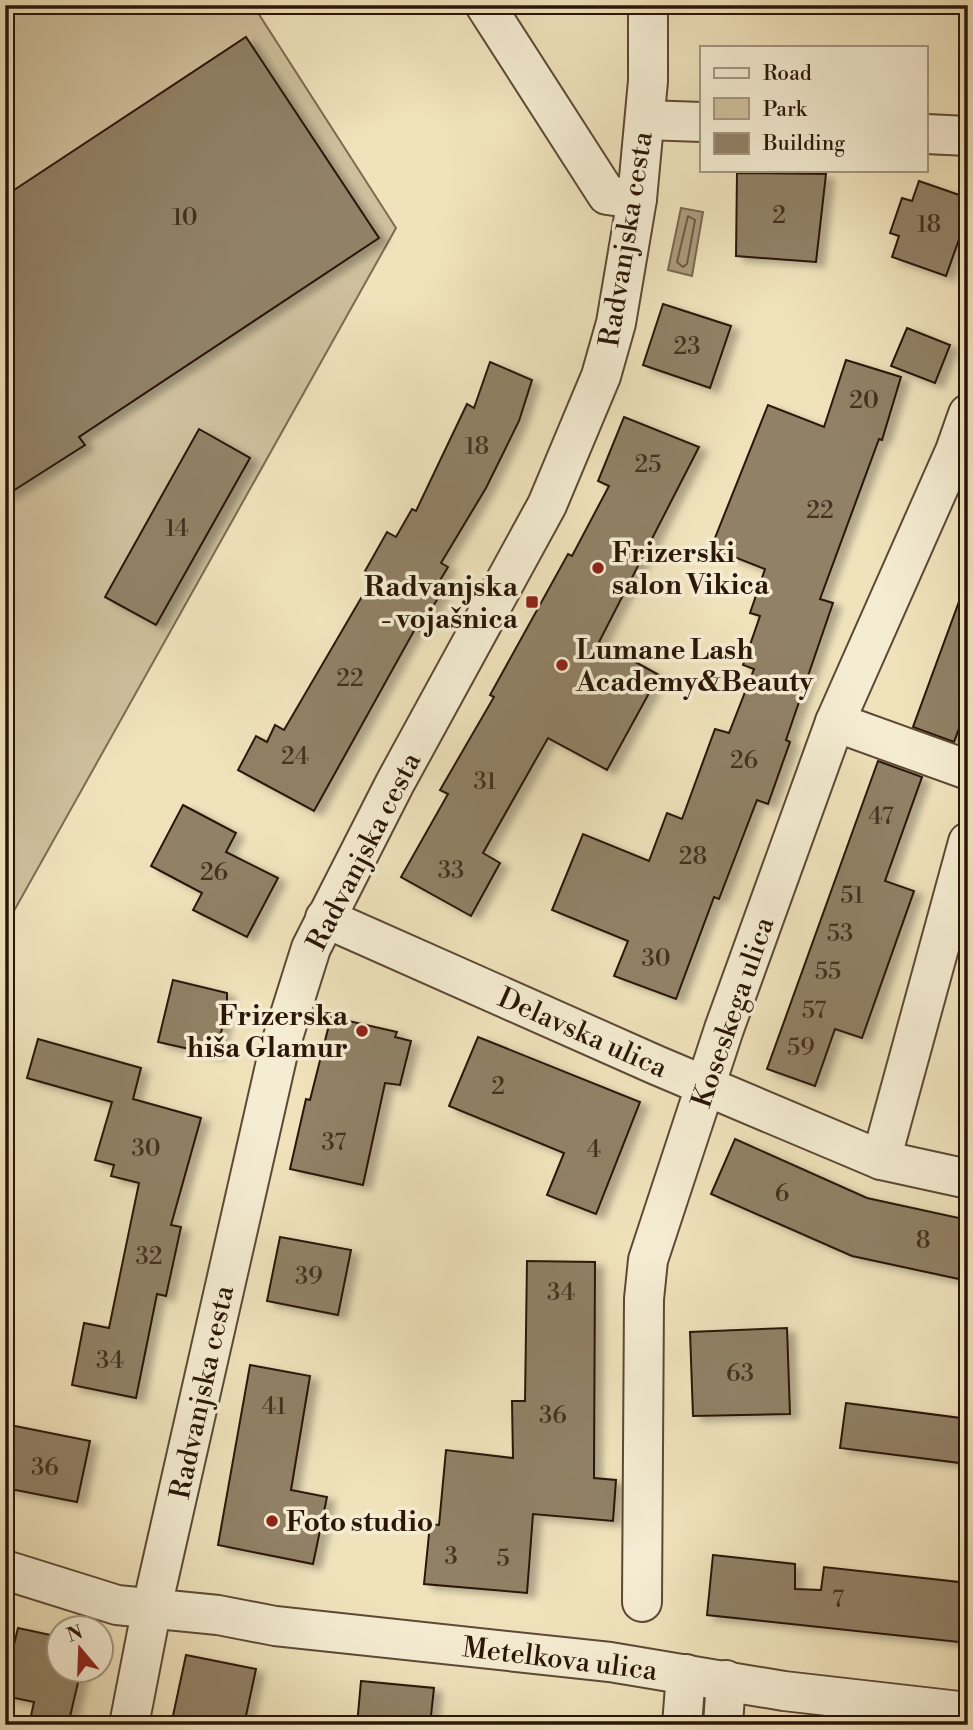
<svg xmlns="http://www.w3.org/2000/svg" width="973" height="1730" font-family="'Libre Bodoni',serif">
  <style>
    .green { fill: #cfc09d; stroke: #7d6b52; stroke-width: 2 }
    .water { fill: #ad9d7f; stroke: #79674f; stroke-width: 2 }
    .lines { fill: none; stroke-linecap: round; stroke-linejoin: round }
    .shore { stroke: #6c5a44; stroke-width: 2 }
    .building { fill: #918166; stroke: #2b1608; stroke-width: 2; filter: url(#shadow) }
    .minor-casing { stroke: #5c4935; stroke-width: 42 }
    .minor { stroke: #f5edd3; stroke-width: 38 }
    .poi-dot { fill: #8f2418; stroke: #f5edd3; stroke-width: 2.5 }
    .labels { text-anchor: middle; stroke-width: 7; stroke-linejoin: round; paint-order: stroke }
    .number-label { font-size: 24px; fill: #443120 }
    .street-label { font-size: 28px; fill: #2b1608; stroke: #f5edd3 }
    .poi-label { font-size: 28px; font-weight: bold; fill: #2b1608; stroke: #f5edd3; text-anchor: start }
  </style>
  <defs>
    <filter id="shadow"><feDropShadow dx="8" dy="4.5" stdDeviation="3.5" flood-color="#0004"/></filter>
  </defs>
  <rect width="100%" height="100%" fill="#f0e3bc"/>
  <filter id="stains"><feTurbulence type="fractalNoise" baseFrequency=".00286" numOctaves="4"/><feColorMatrix values="0 0 0 0 .2 0 0 0 0 .09 0 0 0 0 .02 0 0 0 .5 -.17"/></filter>
  <radialGradient id="worn" r=".72"><stop offset=".6" stop-color="#630" stop-opacity="0"/><stop offset="1" stop-color="#630" stop-opacity=".3"/></radialGradient>
  <!-- green -->
  <path class="green" d="M5,5H253L396,228L5,927Z"/>
  <!-- water -->
  <path class="water" d="M681,208L703,212L692,276L668,270Z"/>
  <g class="lines">
    <!-- shore -->
    <path class="shore" d="M688,216L695,220L687,264L683,267L677,262Z"/>
  </g>
  <!-- building -->
  <g class="building">
    <path d="M246,37L379,238L79,437L85,445L5,496V196Z"/>
    <path d="M737,173L826,174L816,262L736,256Z"/>
    <path d="M919,181L968,198V214L946,276L892,257L899,236L890,233L902,198L912,201Z"/>
    <path d="M663,304L731,326L710,388L643,365Z"/>
    <path d="M907,328L950,345L935,383L891,366Z"/>
    <path d="M846,360L901,377L882,440L879,439L820,599L833,603L786,740L790,742L768,804L757,800L719,899L714,897L676,999L614,976L628,941L552,910L583,834L649,861L667,813L682,819L715,729L729,733L754,669L743,665L760,616L750,613L765,569L711,548L768,405L824,427Z"/>
    <path d="M490,362L532,380L519,421L486,488L441,563L448,567L436,587L442,591L419,631L415,629L314,811L238,770L256,736L267,742L275,725L284,730L374,576L365,571L387,532L396,537L412,509L416,511L467,404L474,408Z"/>
    <path d="M624,417L699,447L599,642L659,675L607,770L548,738L483,853L500,863L471,916L401,877L448,794L440,790L494,697L490,695L568,554L572,556L609,486L598,481Z"/>
    <path d="M199,429L250,458L156,625L105,597Z"/>
    <path d="M964,588H968V704L954,742L913,727Z"/>
    <path d="M878,761L922,777L885,881L914,891L862,1038L835,1029L815,1086L767,1069Z"/>
    <path d="M183,805L236,833L226,852L278,878L247,937L193,910L202,893L151,866Z"/>
    <path d="M173,980L227,993V1006L216,1055L158,1042Z"/>
    <path d="M331,1017L397,1032L395,1037L411,1041L400,1085L385,1083L363,1185L290,1169L306,1099L310,1100Z"/>
    <path d="M478,1037L640,1102L596,1214L547,1195L564,1153L449,1106Z"/>
    <path d="M38,1039L141,1068L133,1099L201,1118L171,1225L181,1227L166,1296L157,1294L136,1398L72,1385L84,1323L109,1328L139,1183L111,1176L114,1165L95,1160L112,1102L27,1078Z"/>
    <path d="M735,1139L867,1198L968,1220V1281L852,1256L711,1194Z"/>
    <path d="M280,1237L351,1250L338,1315L267,1301Z"/>
    <path d="M527,1261L595,1262L594,1478L616,1480L613,1521L533,1514L527,1593L424,1584L430,1524L439,1525L446,1450L513,1458L512,1401H525Z"/>
    <path d="M787,1328L790,1414L693,1416L690,1332Z"/>
    <path d="M250,1365L310,1376L291,1490L327,1497L313,1564L218,1545Z"/>
    <path d="M846,1403L968,1419V1464L840,1448Z"/>
    <path d="M10,1425L90,1441L77,1502L5,1488V1447Z"/>
    <path d="M713,1555L795,1564V1589L821,1590L824,1567L968,1583V1643L707,1615Z"/>
    <path d="M18,1628L60,1637V1670H81L68,1725H29L34,1702L5,1696V1681Z"/>
    <path d="M186,1655L256,1669L244,1725H171Z"/>
    <path d="M361,1681L434,1688L430,1725H357Z"/>
  </g>
  <g class="lines">
    <!-- minor casing -->
    <g class="minor-casing">
      <g id="minor">
        <path d="M485,5L607,195L637,199"/>
        <path d="M645,120L702,122"/>
        <path d="M926,134L968,136"/>
        <path d="M835,722L968,770"/>
        <path d="M325,918L656,1065L881,1160L968,1179"/>
        <path d="M881,1160L968,842"/>
        <path d="M5,1570L117,1605L218,1615L275,1626L610,1662L784,1691L968,1712"/>
        <path d="M642,1602L644,1299L648,1260L724,1029L835,722L955,451L968,414"/>
        <path d="M129,1725L152,1607L278,1053L311,948L395,783L547,505L601,376L616,323L637,199L648,81V5"/>
        <path d="M682,1725L686,1674"/>
        <path d="M723,1725L726,1680"/>
      </g>
    </g>
    <!-- minor -->
    <use href="#minor" class="minor"/>
  </g>
  <!-- markers -->
  <g class="poi-dot">
    <circle cx="598" cy="568" r="7"/>
    <rect x="525" y="595" width="14" height="14" rx="3.5"/>
    <circle cx="562" cy="665" r="7"/>
    <circle cx="362" cy="1031" r="7"/>
    <circle cx="272" cy="1521" r="7"/>
  </g>
  <g class="labels">
    <!-- number labels -->
    <g class="number-label">
      <text x="779" y="223">2</text>
      <text x="185" y="225">10</text>
      <text x="929" y="232">18</text>
      <text x="687" y="354">23</text>
      <text x="864" y="408">20</text>
      <text x="477" y="454">18</text>
      <text x="648" y="472">25</text>
      <text x="820" y="518">22</text>
      <text x="177" y="536">14</text>
      <text x="350" y="686">22</text>
      <text x="295" y="764">24</text>
      <text x="744" y="768">26</text>
      <text x="485" y="789">31</text>
      <text x="881" y="824">47</text>
      <text x="693" y="864">28</text>
      <text x="451" y="878">33</text>
      <text x="214" y="880">26</text>
      <text x="852" y="903">51</text>
      <text x="840" y="941">53</text>
      <text x="656" y="966">30</text>
      <text x="828" y="979">55</text>
      <text x="814" y="1018">57</text>
      <text x="801" y="1055">59</text>
      <text x="498" y="1094">2</text>
      <text x="334" y="1150">37</text>
      <text x="146" y="1156">30</text>
      <text x="594" y="1157">4</text>
      <text x="782" y="1201">6</text>
      <text x="923" y="1248">8</text>
      <text x="149" y="1264">32</text>
      <text x="309" y="1284">39</text>
      <text x="561" y="1300">34</text>
      <text x="110" y="1368">34</text>
      <text x="740" y="1381">63</text>
      <text x="274" y="1414">41</text>
      <text x="553" y="1423">36</text>
      <text x="45" y="1475">36</text>
      <text x="451" y="1564">3</text>
      <text x="503" y="1566">5</text>
      <text x="838" y="1607">7</text>
    </g>
    <!-- street labels -->
    <g class="street-label">
      <text transform="translate(625 239) rotate(-81)" y="10">Radvanjska cesta</text>
      <text transform="translate(363 851) rotate(-63)" y="10">Radvanjska cesta</text>
      <text transform="translate(732 1012) rotate(-71)" y="10">Koseskega ulica</text>
      <text transform="translate(583 1032) rotate(24)" y="10">Delavska ulica</text>
      <text transform="translate(201 1392) rotate(-78)" y="10">Radvanjska cesta</text>
      <text transform="translate(560 1658) rotate(7)" y="10">Metelkova ulica</text>
    </g>
    <!-- poi labels -->
    <g class="poi-label">
      <text x="612" y="562">Frizerski<tspan x="612" dy="32">salon Vikica</tspan></text>
      <text x="518" y="596" text-anchor="end">Radvanjska<tspan x="518" dy="32">- vojašnica</tspan></text>
      <text x="576" y="659">Lumane Lash<tspan x="576" dy="32">Academy&amp;Beauty</tspan></text>
      <text x="348" y="1025" text-anchor="end">Frizerska<tspan x="348" dy="32">hiša Glamur</tspan></text>
      <text x="286" y="1531">Foto studio</text>
    </g>
  </g>
  <!-- margin -->
  <rect width="973" height="1730" fill="none" stroke="#f0e3bc" stroke-width="28"/>
  <rect x="7" y="7" width="959" height="1716" fill="none" stroke="#2b1608" stroke-width="3.5"/>
  <rect x="14" y="14" width="945" height="1702" fill="none" stroke="#2b1608" stroke-width="2"/>
  <!-- legend -->
  <rect x="700" y="46" width="228" height="126" fill="#f5edd3" stroke="#a49782" stroke-width="2"/>
  <rect x="714" y="68" width="35" height="10" fill="#f5edd3" stroke="#a49782" stroke-width="2"/>
  <text x="763" y="80" font-size="21" fill="#2b1608">Road</text>
  <rect x="714" y="98" width="35" height="21" fill="#cfc09d" stroke="#a49782" stroke-width="2"/>
  <text x="763" y="116" font-size="21" fill="#2b1608">Park</text>
  <rect x="714" y="133" width="35" height="21" fill="#918166" stroke="#a49782" stroke-width="2"/>
  <text x="763" y="150" font-size="21" fill="#2b1608">Building</text>
  <!-- north arrow -->
  <g transform="translate(80 1649) rotate(341)"><circle r="33" fill="#f5edd3" stroke="#a49782" stroke-width="2"/>
  <path d="M0-5L12 26L0 18L-12 26Z" fill="#8f2418"/>
  <text y="-10" font-size="19" font-weight="bold" text-anchor="middle" fill="#2b1608">N</text>
  </g>
  <rect width="100%" height="100%" filter="url(#stains)"/>
  <rect width="100%" height="100%" fill="url(#worn)"/>
</svg>
